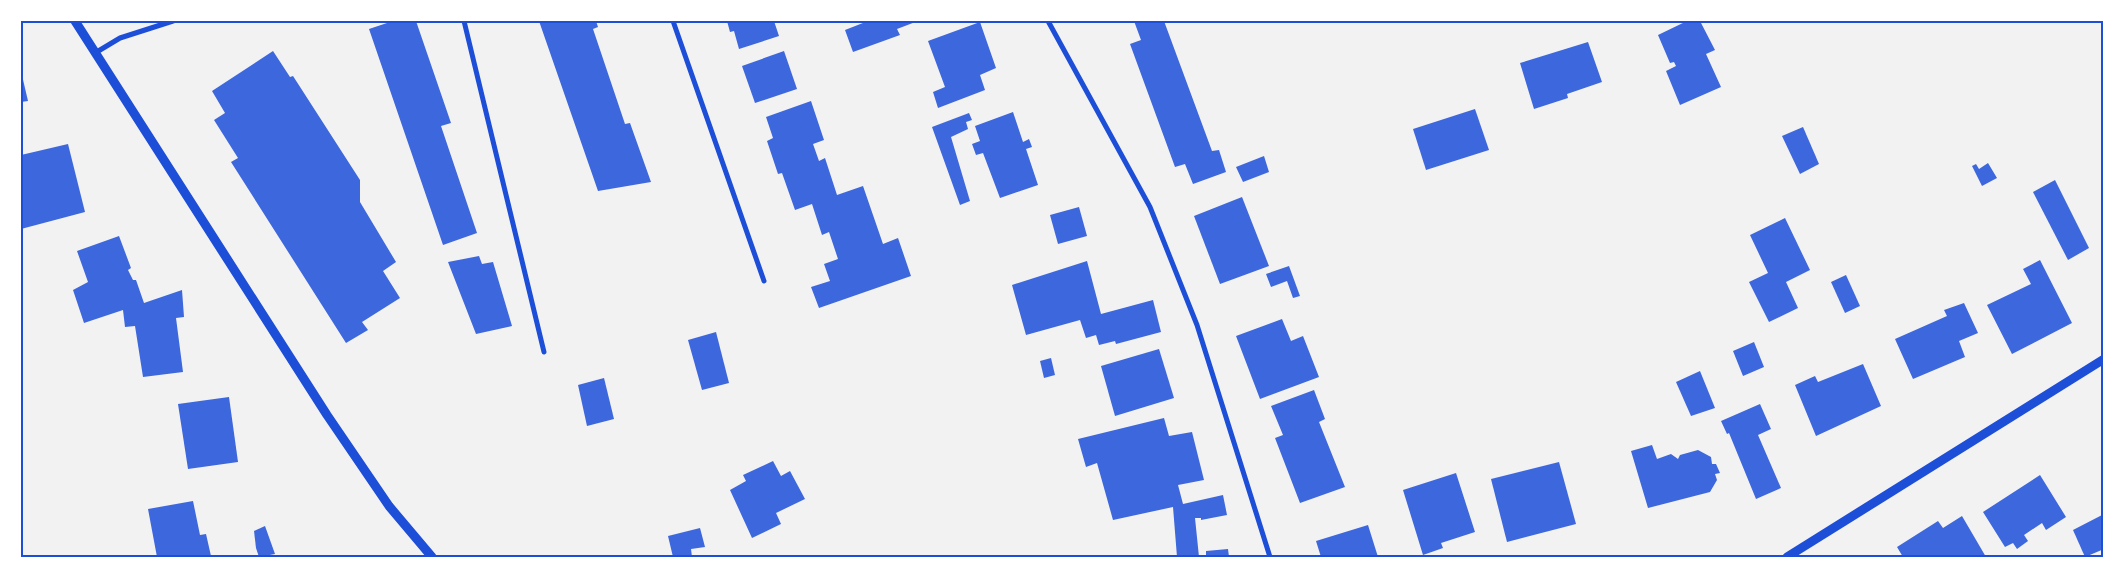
<svg xmlns="http://www.w3.org/2000/svg" width="2125" height="578" font-family="Barlow,sans-serif">
  <style>
    .building { fill: #3d67dc }
    .lines { fill: none; stroke-linecap: round; stroke-linejoin: round }
    .minor { stroke: #1d4ed8; stroke-width: 5 }
    .tertiary { stroke: #1d4ed8; stroke-width: 9 }
    .neatline { fill: none; stroke: #1d4ed8; stroke-width: 2 }
  </style>
  <rect width="100%" height="100%" fill="#f2f2f2"/>
  <!-- building -->
  <g class="building">
    <path d="M393,21H416L451,123L441,126L477,233L443,245L369,29Z"/>
    <path d="M539,21H596L598,27L593,29L625,124L630,123L651,182L598,191Z"/>
    <path d="M727,21H774L779,36L739,49L734,31L730,32Z"/>
    <path d="M868,21H918L897,29L900,35L853,52L845,30Z"/>
    <path d="M1134,21H1164L1212,151L1219,150L1226,172L1193,184L1185,164L1175,167L1130,44L1141,40Z"/>
    <path d="M1687,21H1700L1715,50L1706,54L1721,87L1680,105L1666,71L1676,66L1674,62L1670,63L1658,35Z"/>
    <path d="M980,22L996,68L980,75L985,90L938,108L933,92L945,87L928,41Z"/>
    <path d="M1588,42L1602,82L1567,94L1568,98L1534,109L1520,63Z"/>
    <path d="M273,51L290,77L293,76L360,180V202L396,262L383,271L400,298L362,322L368,330L346,343L231,162L238,158L214,120L225,113L212,91Z"/>
    <path d="M784,51L797,89L755,103L742,66Z"/>
    <path d="M21,71L28,101L21,102Z"/>
    <path d="M811,101L824,140L813,144L819,161L825,158L837,195L863,186L883,244L898,238L911,276L819,308L811,287L830,281L824,264L838,259L829,232L822,235L812,204L795,210L782,173L778,174L767,141L773,138L766,117Z"/>
    <path d="M1475,109L1489,150L1426,170L1413,129Z"/>
    <path d="M1013,112L1023,142L1029,139L1032,147L1026,149L1038,185L1000,198L983,153L976,155L972,144L980,141L975,126Z"/>
    <path d="M969,113L972,120L966,122L968,129L951,137L970,201L960,205L932,127Z"/>
    <path d="M1803,127L1819,164L1800,174L1782,136Z"/>
    <path d="M68,144L85,212L21,229V155Z"/>
    <path d="M1264,156L1269,172L1243,182L1236,167Z"/>
    <path d="M1988,163L1997,178L1982,186L1972,166L1976,164L1979,169Z"/>
    <path d="M2055,180L2089,248L2068,260L2033,192Z"/>
    <path d="M1242,197L1269,266L1220,284L1194,216Z"/>
    <path d="M1079,207L1087,236L1058,244L1050,215Z"/>
    <path d="M1785,218L1810,270L1786,282L1798,308L1769,322L1749,282L1768,273L1750,235Z"/>
    <path d="M119,236L131,268L128,270L133,280H136L144,303L182,290L184,317L176,318L183,372L143,377L135,326L125,327L123,310L84,323L73,290L88,282L77,251Z"/>
    <path d="M479,256L482,264L493,262L512,326L476,334L448,262Z"/>
    <path d="M2040,260L2072,323L2012,354L1987,305L2031,284L2023,269Z"/>
    <path d="M1087,261L1101,314L1153,300L1161,332L1116,344L1115,341L1099,345L1096,335L1086,338L1080,320L1026,335L1012,285Z"/>
    <path d="M1289,266L1300,296L1293,298L1287,281L1271,287L1266,274Z"/>
    <path d="M1846,275L1860,306L1845,313L1831,282Z"/>
    <path d="M1964,303L1978,333L1959,341L1965,357L1913,379L1895,339L1947,316L1944,310Z"/>
    <path d="M1282,319L1291,341L1303,336L1319,377L1260,399L1236,336Z"/>
    <path d="M716,332L729,383L702,390L688,340Z"/>
    <path d="M1754,342L1764,367L1743,376L1733,351Z"/>
    <path d="M1159,349L1174,398L1115,416L1101,366Z"/>
    <path d="M1051,358L1055,375L1044,378L1040,361Z"/>
    <path d="M1863,364L1881,406L1816,436L1795,385L1815,376L1818,382Z"/>
    <path d="M1700,371L1715,408L1691,416L1676,382Z"/>
    <path d="M604,378L614,419L587,426L578,385Z"/>
    <path d="M1314,390L1325,419L1319,422L1345,487L1300,503L1275,438L1283,435L1271,406Z"/>
    <path d="M229,397L238,462L188,469L178,404Z"/>
    <path d="M1760,404L1771,429L1758,435L1781,488L1756,499L1729,433L1727,434L1721,421Z"/>
    <path d="M1164,418L1169,436L1192,432L1204,480L1178,485L1183,504L1223,495L1227,515L1201,520V518H1195L1199,557H1177L1173,507L1113,520L1097,463L1086,467L1078,439Z"/>
    <path d="M1652,445L1657,459L1671,454L1678,459L1680,455L1698,450L1711,457L1712,464H1716L1720,473L1715,474L1717,480L1710,492L1648,508L1631,451Z"/>
    <path d="M773,461L781,476L790,471L805,499L776,513L781,524L752,538L730,490L746,481L743,475Z"/>
    <path d="M1559,462L1576,524L1507,542L1491,479Z"/>
    <path d="M1456,473L1475,532L1441,543L1443,548L1423,555L1403,490Z"/>
    <path d="M2040,475L2066,517L2046,530L2042,523L2024,535L2028,541L2017,549L2013,543L2005,547L1983,512Z"/>
    <path d="M193,501L200,535L206,534L211,556L157,557L148,509Z"/>
    <path d="M2104,514V549L2085,557L2073,530Z"/>
    <path d="M1962,516L1986,557H1903L1897,547L1938,521L1943,528Z"/>
    <path d="M1368,525L1378,557H1321L1316,541Z"/>
    <path d="M265,526L275,554L259,557L256,548L254,531Z"/>
    <path d="M700,528L705,547L691,549L692,557H673L668,536Z"/>
    <path d="M1228,549L1229,557H1206V551Z"/>
  </g>
  <g class="lines">
    <!-- minor -->
    <g class="minor">
      <path d="M464,21L544,352"/>
      <path d="M673,21L764,281"/>
      <path d="M1048,21L1150,207L1197,325L1270,557"/>
      <path d="M95,53L120,38L173,21"/>
    </g>
    <!-- tertiary -->
    <g class="tertiary">
      <path d="M75,21L327,415L389,506L432,557"/>
      <path d="M1787,557L2104,359"/>
    </g>
  </g>
  <!-- border -->
  <rect width="2125" height="578" fill="none" stroke="#ffffff" stroke-width="45"/>
  <rect x="22" y="22" width="2080" height="534" class="neatline"/>
</svg>
